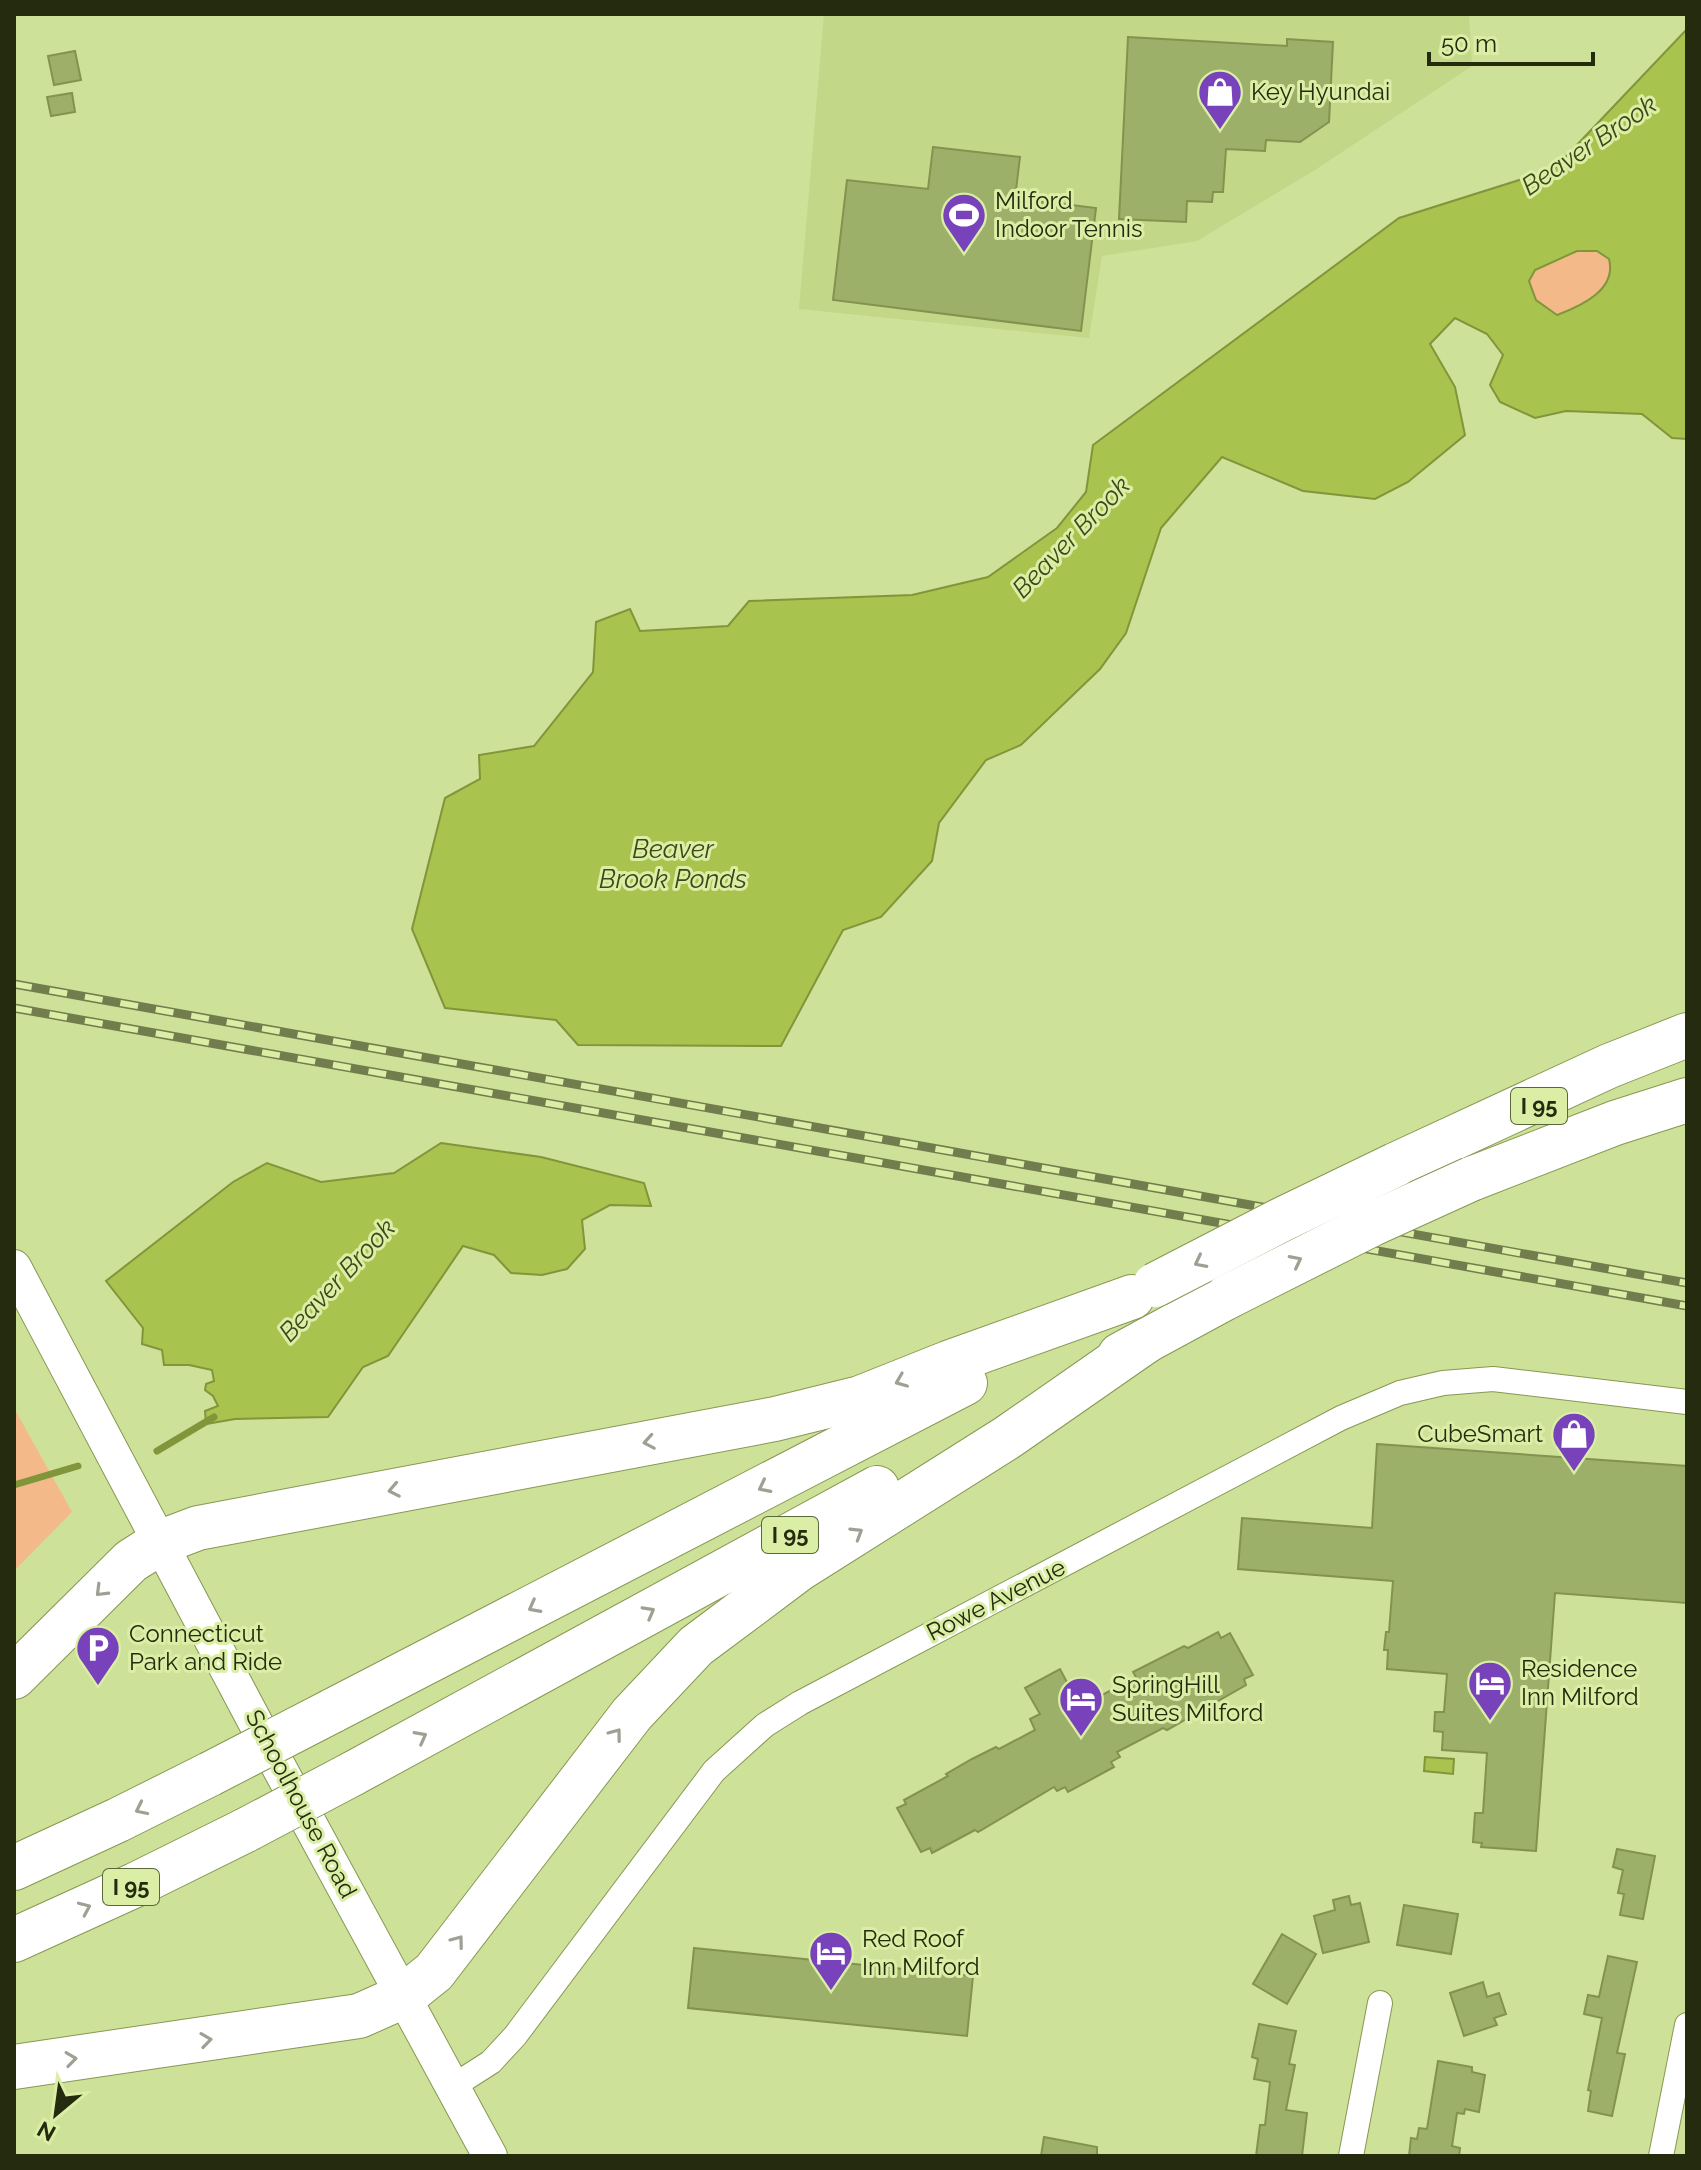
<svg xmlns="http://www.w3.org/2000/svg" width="1701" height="2170" font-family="Raleway,sans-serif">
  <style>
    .built { fill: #c2d787 }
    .green { fill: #f4b988 }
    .water { fill: #a8c34e; stroke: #81953b; stroke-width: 2; fill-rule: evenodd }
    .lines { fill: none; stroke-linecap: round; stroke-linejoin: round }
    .stream { stroke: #81953b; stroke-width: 7 }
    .building { fill: #9db069; stroke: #82934e; stroke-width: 2 }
    .minor-casing { stroke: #879852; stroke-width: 26 }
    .secondary-casing { stroke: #879852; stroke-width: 36 }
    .motorway-casing { stroke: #879852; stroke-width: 46 }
    .minor { stroke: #fff; stroke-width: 24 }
    .secondary { stroke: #fff; stroke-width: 34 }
    .motorway { stroke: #fff; stroke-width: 44 }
    .rail-casing { stroke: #717d4d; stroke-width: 9 }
    .rail { stroke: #daeea5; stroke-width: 6; stroke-dasharray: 18; stroke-linecap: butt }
    .motorway-bridge-casing { stroke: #879852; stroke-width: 46; stroke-linecap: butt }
    .motorway-bridge { stroke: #fff; stroke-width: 44 }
    .oneway { stroke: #9da093 }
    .labels { text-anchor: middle; stroke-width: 6; stroke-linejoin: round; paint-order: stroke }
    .shield { fill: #daeea5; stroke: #5b663b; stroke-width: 2 }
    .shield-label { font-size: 22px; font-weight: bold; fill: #252b0e }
    .poi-label { font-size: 24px; fill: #252b0e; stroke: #daeea5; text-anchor: start }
    .street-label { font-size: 24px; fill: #252b0e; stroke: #daeea5 }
    .water-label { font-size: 26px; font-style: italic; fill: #3d4719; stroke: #daeea5 }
  </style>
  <rect width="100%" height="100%" fill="#cde199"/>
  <!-- built -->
  <path class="built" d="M824,14H1469L1472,66L1315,170L1197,241L1102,256L1089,338L799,309Z"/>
  <!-- green -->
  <g class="green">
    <path d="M1577,251H1597L1609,259C1616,290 1581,306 1558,315L1536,300L1529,281L1535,270Z"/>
    <path d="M14,1408L72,1512L14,1571Z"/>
  </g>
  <!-- water -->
  <g class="water">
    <path d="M1687,29V439L1672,438L1642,414L1566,411L1535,418L1500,402L1490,385L1503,355L1487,334L1455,318L1430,344L1455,387L1465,435L1408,482L1375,499L1303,491L1222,457L1161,528L1126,633L1100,669L1021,745L986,760L939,823L932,861L881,917L843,930L781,1046L578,1045L556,1020L445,1008L412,929L445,798L480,779L479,755L534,746L593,672L596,622L630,609L640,631L728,626L749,601L912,595L988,577L1057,528L1086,492L1093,445L1399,218L1554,169ZM1577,251H1597L1609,259C1617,290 1581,306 1557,315L1536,300L1529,281L1535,270Z"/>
    <path d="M441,1143L541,1157L644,1183L651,1206L610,1205L582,1220L585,1249L567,1269L542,1275L511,1273L494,1255L463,1246L388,1356L363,1367L328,1417L235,1419L206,1424L205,1411L218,1406L213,1396L205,1390L206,1384L214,1381L212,1370L189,1365H164L162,1350L142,1344L143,1328L106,1281L233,1182L267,1163L321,1182L394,1173Z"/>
    <path d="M1425,1757L1454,1759L1453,1774L1424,1771Z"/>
  </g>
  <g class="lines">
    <!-- stream -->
    <g class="stream">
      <path d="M157,1451L214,1417"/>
      <path d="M14,1485L78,1466"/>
    </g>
  </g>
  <!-- building -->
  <g class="building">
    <path d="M1128,37L1287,46V39L1333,42L1329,122L1300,142L1266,140L1265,151L1226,149L1223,192H1213L1212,202L1187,201L1186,222L1119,219Z"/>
    <path d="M75,51L81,80L54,85L48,56Z"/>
    <path d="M72,93L75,112L51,116L47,97Z"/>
    <path d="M933,147L1020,157L1015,198L1096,208L1081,331L833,300L847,180L928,189Z"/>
    <path d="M1377,1444L1687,1466V1603L1555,1593L1536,1851L1481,1847L1482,1843L1473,1842L1475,1813H1483L1487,1753L1442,1750L1443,1732L1434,1731L1435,1712H1444L1447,1674L1387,1669L1388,1650H1384L1386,1632H1389L1393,1581L1238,1569L1242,1518L1372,1528Z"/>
    <path d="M1218,1632L1221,1638L1230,1633L1253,1675L1244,1679L1246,1685L1167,1730L1163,1728L1117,1752L1120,1757L1111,1762L1114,1767L1068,1792L1065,1787L1057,1791L1054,1787L978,1832L975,1830L932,1853L930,1848L921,1852L897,1808L906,1804L904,1800L948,1776L946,1774L972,1759L996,1747L999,1749L1035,1730L1030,1719L1040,1714L1025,1688L1060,1669L1078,1703L1088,1697L1091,1701L1136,1677L1133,1672L1184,1646L1188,1648Z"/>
    <path d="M1617,1849L1655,1856L1643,1919L1620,1915L1624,1894L1618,1893L1623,1870L1613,1867Z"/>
    <path d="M1349,1896L1351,1905L1360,1903L1369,1942L1323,1953L1314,1916L1335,1910L1333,1900Z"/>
    <path d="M1404,1905L1458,1914L1451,1954L1397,1945Z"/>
    <path d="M1282,1934L1316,1954L1287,2004L1253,1984Z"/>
    <path d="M694,1948L973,1976L967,2036L688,2008Z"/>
    <path d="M1608,1956L1637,1962L1617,2053L1625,2054L1612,2116L1588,2111L1591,2091L1588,2090L1602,2018L1584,2014L1588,1995L1599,1997Z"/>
    <path d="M1483,1982L1487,1997L1499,1993L1506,2014L1494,2018L1497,2025L1464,2036L1450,1993Z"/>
    <path d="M1259,2024L1296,2031L1289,2064L1295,2065L1286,2110L1307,2113L1302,2156H1256L1260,2125H1265L1270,2082L1254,2079L1258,2059L1252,2057Z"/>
    <path d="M1438,2061L1472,2067V2072L1485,2075L1479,2112L1465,2109L1464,2114L1457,2113L1452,2146L1460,2148L1459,2156H1409L1411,2138L1417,2139L1419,2128L1427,2129Z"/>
    <path d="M1044,2137L1097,2147V2156H1041Z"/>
  </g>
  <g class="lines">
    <!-- minor casing -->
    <g class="minor-casing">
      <g id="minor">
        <path d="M452,2087L491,2062L515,2036L714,1771L765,1725L800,1703L1341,1418L1400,1393L1443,1383L1493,1379L1687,1402"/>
        <path d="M1351,2156L1380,2003"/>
        <path d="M1661,2156L1687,2025"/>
      </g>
    </g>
    <!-- secondary casing -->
    <g class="secondary-casing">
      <path id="secondary" d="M14,1267L281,1771L490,2156"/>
    </g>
    <!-- motorway casing -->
    <g class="motorway-casing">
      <g id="motorway">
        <path d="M1395,1165L1609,1066L1687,1035"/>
        <path d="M1471,1179L1615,1123L1687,1100"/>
        <path d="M1120,1355L1227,1297"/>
        <path d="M14,1677L131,1561L161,1542L198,1528L775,1419L860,1398L948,1363L1132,1297"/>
        <path d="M332,1711L965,1383"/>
        <path d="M352,1774L877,1488"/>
        <path d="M14,1868L118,1820L210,1774"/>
        <path d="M14,1940L135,1885L246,1830"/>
        <path d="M14,2067L359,2016L404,1996L434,1972L632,1714L696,1646L799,1569L1008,1437L1146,1341"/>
      </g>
    </g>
    <!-- minor -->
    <use href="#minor" class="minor"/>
    <!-- secondary -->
    <use href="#secondary" class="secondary"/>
    <!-- motorway -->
    <use href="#motorway" class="motorway"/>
    <!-- rail casing -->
    <g class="rail-casing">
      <g id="rail">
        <path d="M14,984L1687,1283"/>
        <path d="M14,1008L1687,1306"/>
      </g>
    </g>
    <!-- rail -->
    <use href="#rail" class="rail"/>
    <!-- motorway-bridge casing -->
    <g class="motorway-bridge-casing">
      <g id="motorway-bridge">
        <path d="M1155,1285L1281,1220L1395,1165"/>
        <path d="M1227,1297L1372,1224L1471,1179"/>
        <path d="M210,1774L332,1711"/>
        <path d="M246,1830L352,1774"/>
      </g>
    </g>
    <!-- motorway-bridge -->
    <use href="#motorway-bridge" class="motorway-bridge"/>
  </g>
  <!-- one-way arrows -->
  <defs><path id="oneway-chevron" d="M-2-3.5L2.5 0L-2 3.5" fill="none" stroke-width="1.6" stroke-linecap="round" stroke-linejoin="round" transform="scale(2)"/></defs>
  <g class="oneway">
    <use href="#oneway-chevron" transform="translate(1296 1261) rotate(-27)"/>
    <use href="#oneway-chevron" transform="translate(1200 1262) rotate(153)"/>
    <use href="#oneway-chevron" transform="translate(901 1381) rotate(158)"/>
    <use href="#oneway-chevron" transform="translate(649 1442) rotate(170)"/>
    <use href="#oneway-chevron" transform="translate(764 1487) rotate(153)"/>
    <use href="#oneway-chevron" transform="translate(394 1490) rotate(169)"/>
    <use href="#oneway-chevron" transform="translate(857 1533) rotate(-32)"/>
    <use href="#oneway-chevron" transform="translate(101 1591) rotate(135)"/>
    <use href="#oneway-chevron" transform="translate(534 1607) rotate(152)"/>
    <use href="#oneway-chevron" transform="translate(649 1612) rotate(-29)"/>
    <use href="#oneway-chevron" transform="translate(616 1734) rotate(-53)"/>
    <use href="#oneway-chevron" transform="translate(421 1737) rotate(-28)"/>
    <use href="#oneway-chevron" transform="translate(141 1809) rotate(154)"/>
    <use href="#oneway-chevron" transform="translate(85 1908) rotate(-24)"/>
    <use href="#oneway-chevron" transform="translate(458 1941) rotate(-53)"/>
    <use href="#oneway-chevron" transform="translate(206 2040) rotate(-8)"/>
    <use href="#oneway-chevron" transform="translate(71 2059) rotate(-8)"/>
  </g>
  <!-- icons -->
  <defs>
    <g id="shop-pin" transform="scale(2.3)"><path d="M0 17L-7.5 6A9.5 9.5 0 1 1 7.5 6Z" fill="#7843ba" stroke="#daeea5"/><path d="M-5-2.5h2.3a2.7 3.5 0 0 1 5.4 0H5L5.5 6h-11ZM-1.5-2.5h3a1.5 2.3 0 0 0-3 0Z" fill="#fff"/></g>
    <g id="stadium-pin" transform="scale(2.3)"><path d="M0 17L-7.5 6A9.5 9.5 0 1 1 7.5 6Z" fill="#7843ba" stroke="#daeea5"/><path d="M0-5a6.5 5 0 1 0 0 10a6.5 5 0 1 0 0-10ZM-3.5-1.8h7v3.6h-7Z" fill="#fff"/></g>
    <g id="parking-pin" transform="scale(2.3)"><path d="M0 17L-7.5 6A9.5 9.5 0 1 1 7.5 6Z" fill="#7843ba" stroke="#daeea5"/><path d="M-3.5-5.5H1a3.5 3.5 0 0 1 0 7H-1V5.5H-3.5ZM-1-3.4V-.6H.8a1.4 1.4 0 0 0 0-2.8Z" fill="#fff"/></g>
    <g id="hotel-pin" transform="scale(2.3)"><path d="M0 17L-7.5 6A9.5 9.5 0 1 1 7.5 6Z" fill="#7843ba" stroke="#daeea5"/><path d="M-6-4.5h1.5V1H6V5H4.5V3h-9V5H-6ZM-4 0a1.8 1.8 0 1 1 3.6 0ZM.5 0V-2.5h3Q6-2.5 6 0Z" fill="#fff"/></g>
  </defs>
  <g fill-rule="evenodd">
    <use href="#shop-pin" x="1220" y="92"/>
    <use href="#stadium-pin" x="964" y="215"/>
    <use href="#shop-pin" x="1574" y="1434"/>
    <use href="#parking-pin" x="98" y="1648"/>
    <use href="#hotel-pin" x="1490" y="1683"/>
    <use href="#hotel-pin" x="1081" y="1699"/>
    <use href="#hotel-pin" x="831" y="1953"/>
  </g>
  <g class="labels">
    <!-- shield labels -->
    <g class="shield">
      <rect x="1511" y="1088" width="56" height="36" rx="6"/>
      <rect x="762" y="1517" width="56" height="36" rx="6"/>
      <rect x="103" y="1869" width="56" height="36" rx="6"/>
    </g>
    <g class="shield-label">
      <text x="1539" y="1114">I 95</text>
      <text x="790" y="1543">I 95</text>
      <text x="131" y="1895">I 95</text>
    </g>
    <!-- poi labels -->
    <g class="poi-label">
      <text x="1251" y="100">Key Hyundai</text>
      <text x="995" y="209">Milford<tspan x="995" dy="28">Indoor Tennis</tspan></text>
      <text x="1543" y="1442" text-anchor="end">CubeSmart</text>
      <text x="129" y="1642">Connecticut<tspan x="129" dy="28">Park and Ride</tspan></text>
      <text x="1521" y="1677">Residence<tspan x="1521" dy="28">Inn Milford</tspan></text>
      <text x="1112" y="1693">SpringHill<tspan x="1112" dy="28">Suites Milford</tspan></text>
      <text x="862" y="1947">Red Roof<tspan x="862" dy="28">Inn Milford</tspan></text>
    </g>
    <!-- street labels -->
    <g class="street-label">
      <text transform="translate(996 1600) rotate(-27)" y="8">Rowe Avenue</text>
      <text transform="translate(301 1804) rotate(62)" y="8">Schoolhouse Road</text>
    </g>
    <!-- water labels -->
    <g class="water-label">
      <text transform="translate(1589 145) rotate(-34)" y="9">Beaver Brook</text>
      <text transform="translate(1071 537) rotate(-46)" y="9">Beaver Brook</text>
      <text x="673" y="858">Beaver<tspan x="673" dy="30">Brook Ponds</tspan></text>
      <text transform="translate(337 1280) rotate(-47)" y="9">Beaver Brook</text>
    </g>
  </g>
  <!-- border -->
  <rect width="1701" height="2170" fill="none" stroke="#252b0e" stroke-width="32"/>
  <!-- north arrow -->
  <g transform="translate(56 2114) rotate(209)" stroke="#daeea5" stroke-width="6" paint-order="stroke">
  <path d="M0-6L14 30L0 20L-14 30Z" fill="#252b0e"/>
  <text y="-12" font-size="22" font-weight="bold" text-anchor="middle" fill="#252b0e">N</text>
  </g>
  <!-- scale -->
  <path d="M1429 52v12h164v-12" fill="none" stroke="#252b0e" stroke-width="4"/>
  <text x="1441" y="52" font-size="24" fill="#252b0e" stroke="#daeea5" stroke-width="6" paint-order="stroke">50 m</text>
</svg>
